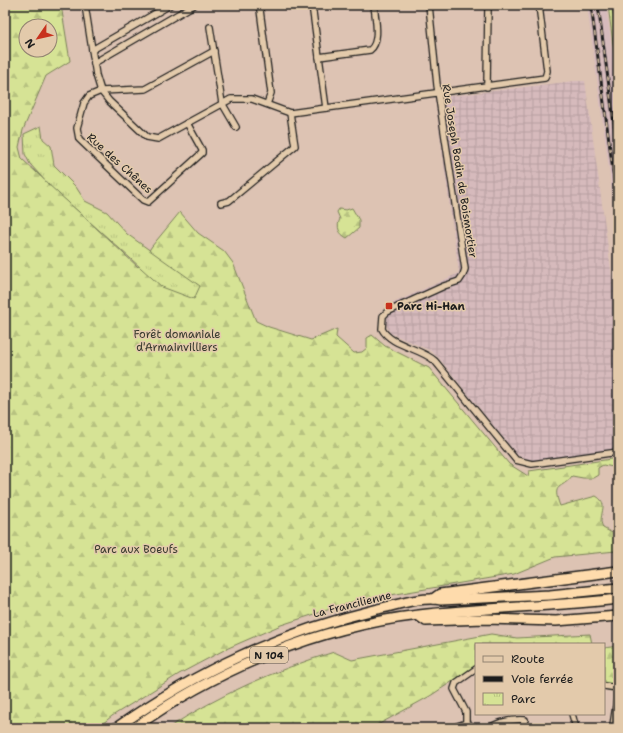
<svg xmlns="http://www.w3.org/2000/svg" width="623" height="733" font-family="'Shantell Sans',sans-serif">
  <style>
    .built { fill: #d6babc }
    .industrial { fill: url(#industrial-grid) }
    .grass { fill: url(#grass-dots); stroke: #798058 }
    .forest { fill: url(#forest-firs); stroke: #798058; fill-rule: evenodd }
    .park { fill: url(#park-tufts); stroke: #798058 }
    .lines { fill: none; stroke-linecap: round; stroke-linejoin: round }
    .minor-casing { stroke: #1c1c1c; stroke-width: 8 }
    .trunk-casing { stroke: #1c1c1c; stroke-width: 12 }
    .minor { stroke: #e3caab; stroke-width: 5.5 }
    .trunk { stroke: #fedbac; stroke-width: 9 }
    .rail-casing { stroke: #1c1c1c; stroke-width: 3 }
    .rail { stroke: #e3caab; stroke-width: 1.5; stroke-dasharray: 4.5; stroke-linecap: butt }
    .poi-dot { fill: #c8321e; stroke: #e3caab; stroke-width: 1.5 }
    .labels { text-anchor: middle; stroke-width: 3; stroke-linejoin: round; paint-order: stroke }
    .shield { fill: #e3caab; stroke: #585047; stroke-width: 1 }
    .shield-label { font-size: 10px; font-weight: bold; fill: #1c1c1c }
    .street-label { font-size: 11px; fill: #1c1c1c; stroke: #e3caab }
    .poi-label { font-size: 11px; font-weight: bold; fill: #1c1c1c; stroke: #e3caab; text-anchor: start }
    .park-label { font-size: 11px; fill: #383a2e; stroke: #e3caab }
  </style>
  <defs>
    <pattern id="industrial-grid" width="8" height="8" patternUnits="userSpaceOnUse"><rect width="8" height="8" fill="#d6babc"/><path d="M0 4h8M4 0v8" fill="none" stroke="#b79fa1"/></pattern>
    <pattern id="grass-dots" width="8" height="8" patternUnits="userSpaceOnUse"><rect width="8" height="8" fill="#d6e395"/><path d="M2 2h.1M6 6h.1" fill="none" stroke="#b7c280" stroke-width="1.8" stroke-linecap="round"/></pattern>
    <pattern id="forest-firs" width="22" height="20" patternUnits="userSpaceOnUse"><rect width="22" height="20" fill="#d6e395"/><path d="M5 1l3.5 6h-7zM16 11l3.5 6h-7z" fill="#b7c280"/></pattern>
    <pattern id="park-tufts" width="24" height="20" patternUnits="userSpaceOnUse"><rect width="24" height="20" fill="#d6e395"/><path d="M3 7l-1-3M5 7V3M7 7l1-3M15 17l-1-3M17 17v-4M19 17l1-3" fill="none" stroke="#b7c280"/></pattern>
  </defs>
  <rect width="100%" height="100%" fill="#ddc3b3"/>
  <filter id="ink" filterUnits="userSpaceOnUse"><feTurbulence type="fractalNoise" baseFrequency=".025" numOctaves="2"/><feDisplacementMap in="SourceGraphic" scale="8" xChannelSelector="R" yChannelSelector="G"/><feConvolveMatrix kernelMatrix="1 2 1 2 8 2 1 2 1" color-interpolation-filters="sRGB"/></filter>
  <g filter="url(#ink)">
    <!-- built -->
    <path class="built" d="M587,5H606L618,91V236Z"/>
    <!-- industrial -->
    <path class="industrial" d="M574,81H585L618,320V449L532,461L517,455L438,357L429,350L390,333L386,324L389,305L459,273L435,98Z"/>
    <!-- grass -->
    <path class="grass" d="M608,5H612L618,49V82Z"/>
    <!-- forest -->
    <g class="forest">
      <path d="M5,5H61L70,61L46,76L23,130L19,147L22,159L138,267L152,246L180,212L198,233L224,251L233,263L256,321L269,327L311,340L337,329L336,337L354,353L362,352L367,348V338L372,335L385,346L429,368L509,464L528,476L529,471L618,458V468L603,465L598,468V475L593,478H583L572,476C562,490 551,482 560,506L596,496C608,503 601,510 601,522L603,528L618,536V549L616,551L555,557L514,574L355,601L281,625L226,649L179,674L112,716L97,728H5ZM26,26H50V50H26Z"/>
      <path d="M352,208L359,220V228L347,238C339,234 336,227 340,219L337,212L339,209L346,210Z"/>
      <path d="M491,634L517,638L590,634L592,644H476V666L430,696L372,728H168C219,695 275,670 334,652L352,660Z"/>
      <path d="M618,646V686L613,685L611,691L604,689V648Z"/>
    </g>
    <!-- park -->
    <path class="park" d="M41,126L43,139L51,146L54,165L76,187L85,201L107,212L127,234L200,286L194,299L162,287L48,184L30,164L25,154L24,134Z"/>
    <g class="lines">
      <!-- minor casing -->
      <g class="minor-casing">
        <g id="minor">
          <path d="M85,5L96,75L101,91L109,101L147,137L158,139L231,99H252L290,113L545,78L547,71L539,5"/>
          <path d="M258,5L260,10L271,93L267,104"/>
          <path d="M312,5L326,108"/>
          <path d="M429,5L437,85L465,269L463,275L459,281L444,286L387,312L383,316L382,329C391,346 421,348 435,361L516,460L532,464L618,452"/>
          <path d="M210,27L222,103L236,127"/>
          <path d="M92,50L170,5"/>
          <path d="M319,57L370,50C381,42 375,17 374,5"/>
          <path d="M94,63L194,5"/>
          <path d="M487,87L488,5"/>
          <path d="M187,123L202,150V153L148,202L143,200L79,139L77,128L84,103L89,96L101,91L145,89L214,51"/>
          <path d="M221,203L229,201L295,146L290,113"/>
          <path d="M604,686L618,688"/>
          <path d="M572,714L576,728"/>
          <path d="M613,725L618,693"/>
          <path d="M452,728L466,723"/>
          <path d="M475,728L466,723V712L454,689L456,683L476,669"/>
          <path d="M489,728C498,722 513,719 525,720"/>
        </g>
      </g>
      <!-- trunk casing -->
      <g class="trunk-casing">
        <g id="trunk">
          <path d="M433,599L440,594L618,571"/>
          <path d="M419,616L426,621L485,619L556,621L618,616"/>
          <path d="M116,728C200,669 279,633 378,609C397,605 422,596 441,600L550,595L618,588"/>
          <path d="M134,728C217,669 317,627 419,615C485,607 552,607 618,599"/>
        </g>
      </g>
      <!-- minor -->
      <use href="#minor" class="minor"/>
      <!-- trunk -->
      <use href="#trunk" class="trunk"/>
      <!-- rail casing -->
      <g class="rail-casing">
        <g id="rail">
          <path d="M591,5L618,209"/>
          <path d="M598,5L618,153"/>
        </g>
      </g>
      <!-- rail -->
      <use href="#rail" class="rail"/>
    </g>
  </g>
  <!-- markers -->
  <rect class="poi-dot" x="385" y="302" width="8" height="8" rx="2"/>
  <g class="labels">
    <!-- shield labels -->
    <rect class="shield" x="250" y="647" width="38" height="16" rx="3"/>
    <g class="shield-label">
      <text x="269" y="659">N 104</text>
    </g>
    <!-- street labels -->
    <g class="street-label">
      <text transform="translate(120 163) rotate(42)" y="4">Rue des Chênes</text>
      <text transform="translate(460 171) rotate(81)" y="4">Rue Joseph Bodin de Boismortier</text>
      <text transform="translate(352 604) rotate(-14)" y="4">La Francilienne</text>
    </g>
    <!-- poi labels -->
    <g class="poi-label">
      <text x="397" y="310">Parc Hi-Han</text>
    </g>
    <!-- park labels -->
    <g class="park-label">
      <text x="177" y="338">Forêt domaniale<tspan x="177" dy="13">d'Armainvilliers</tspan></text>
      <text x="136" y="553">Parc aux Boeufs</text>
    </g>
  </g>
  <!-- margin -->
  <rect width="623" height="733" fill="none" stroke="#e3caab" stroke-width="20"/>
  <rect x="10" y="10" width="603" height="713" fill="none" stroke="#1c1c1c" stroke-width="1.5" filter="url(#ink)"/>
  <!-- legend -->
  <rect x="475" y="643" width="130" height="72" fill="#e3caab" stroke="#938472"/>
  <rect x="483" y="656" width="20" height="6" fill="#e3caab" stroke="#938472"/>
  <text x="511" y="663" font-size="12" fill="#1c1c1c">Route</text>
  <rect x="483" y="676" width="20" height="6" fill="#1c1c1c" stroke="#938472"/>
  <text x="511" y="683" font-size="12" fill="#1c1c1c">Voie ferrée</text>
  <rect x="483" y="693" width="20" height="12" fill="url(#park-tufts)" stroke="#938472"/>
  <text x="511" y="703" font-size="12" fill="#1c1c1c">Parc</text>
  <!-- north arrow -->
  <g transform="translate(38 38) rotate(236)"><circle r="19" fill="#e3caab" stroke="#938472"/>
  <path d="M0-3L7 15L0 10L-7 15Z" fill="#c8321e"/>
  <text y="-6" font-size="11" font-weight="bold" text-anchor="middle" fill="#1c1c1c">N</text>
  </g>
</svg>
